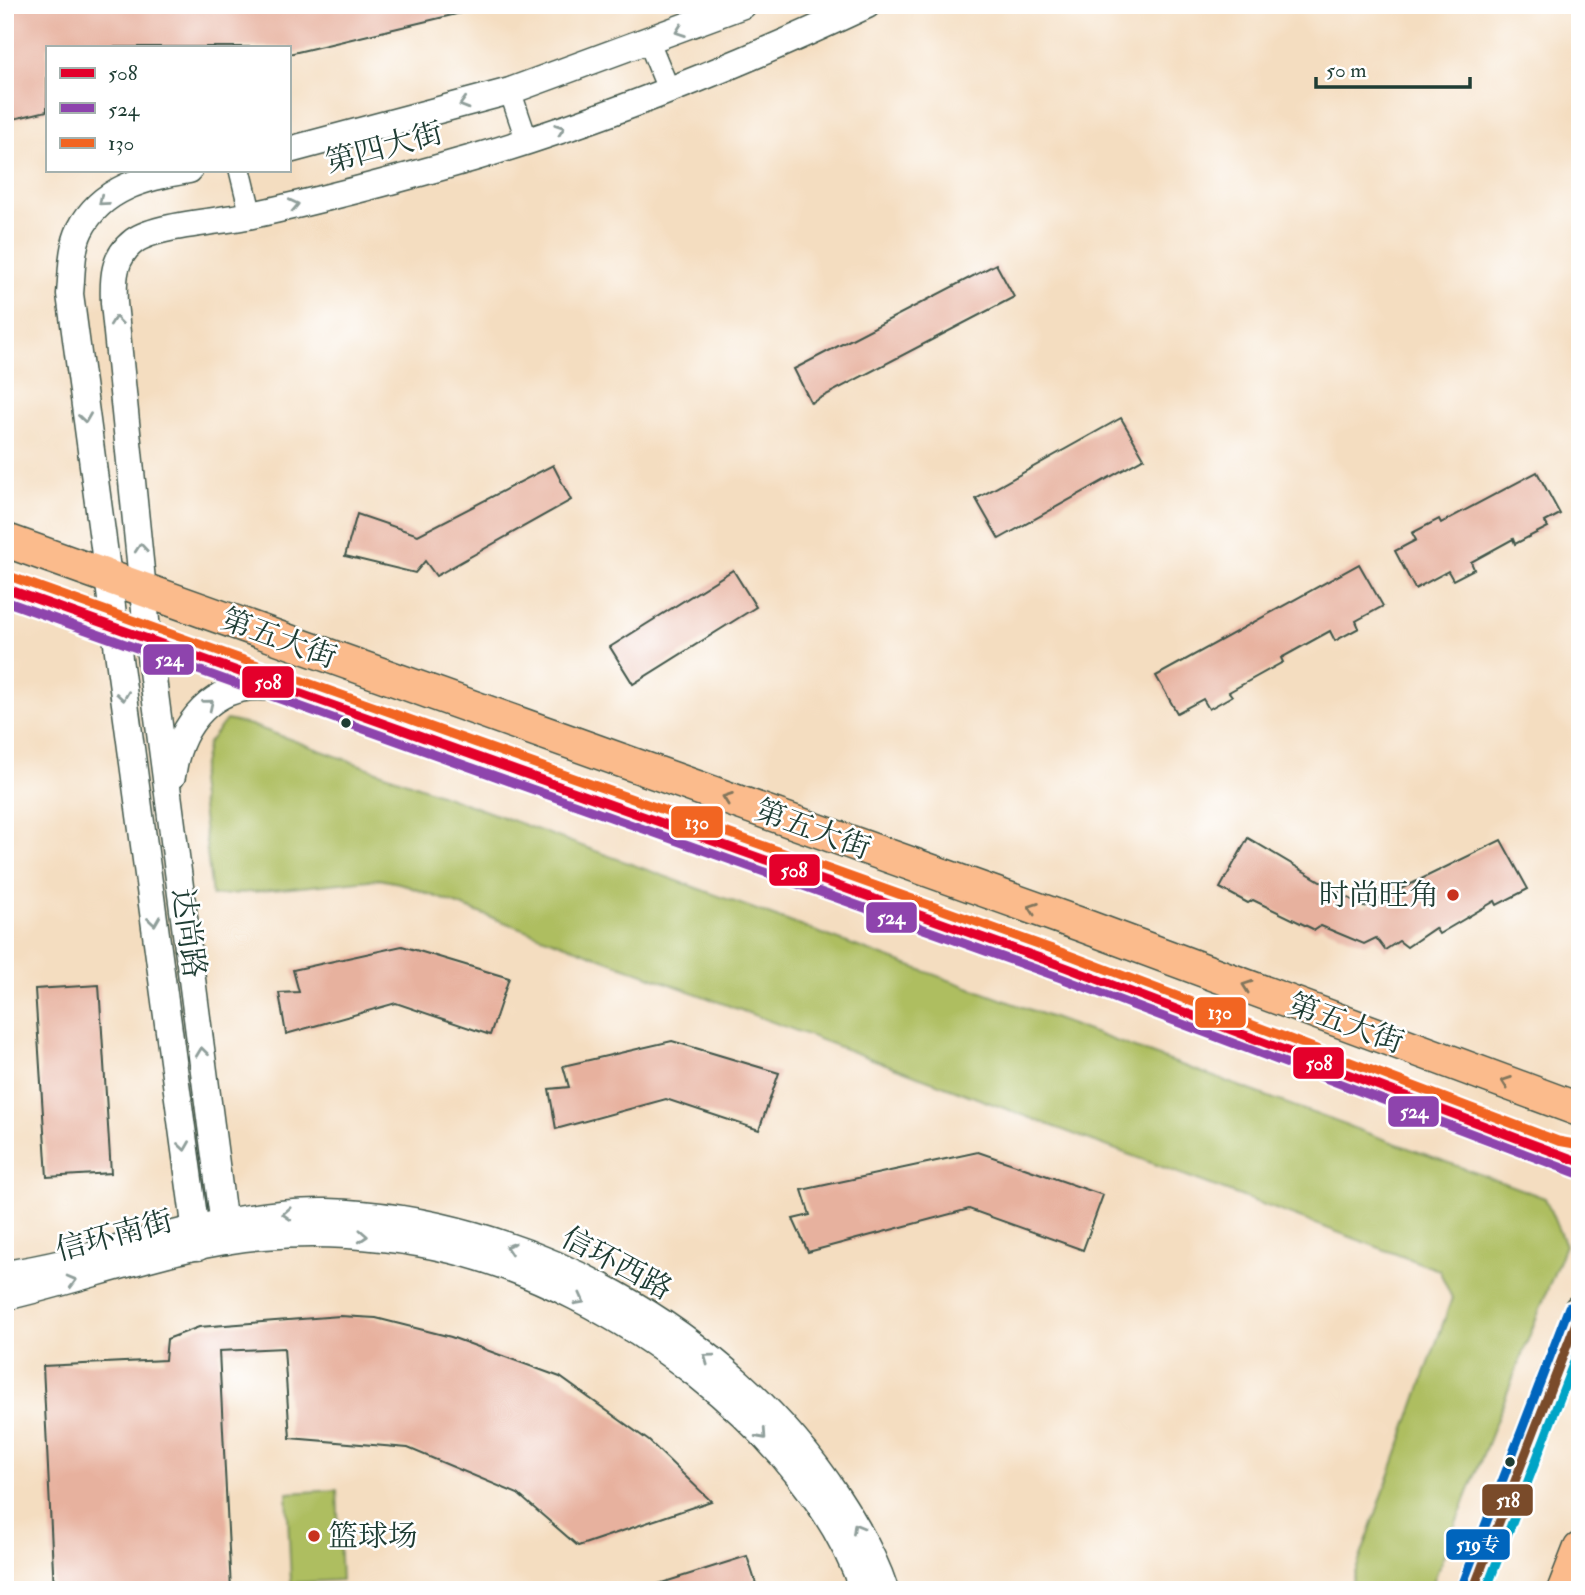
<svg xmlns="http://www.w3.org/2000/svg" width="1585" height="1595" font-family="'IM FELL Double Pica','Noto Serif SC',serif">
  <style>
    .green { fill: #aebe61; stroke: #667e4a; stroke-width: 2 }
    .building { fill: #e7b19e }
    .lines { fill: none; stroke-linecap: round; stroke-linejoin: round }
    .minor-casing { stroke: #3f5549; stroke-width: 24 }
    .tertiary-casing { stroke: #3f5549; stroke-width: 29 }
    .primary-casing { stroke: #3f5549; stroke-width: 36 }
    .minor { stroke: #fff; stroke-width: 21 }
    .tertiary { stroke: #fff; stroke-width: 26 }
    .primary { stroke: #fbbb8c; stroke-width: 33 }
    .bus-1-casing { stroke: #fff; stroke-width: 14 }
    .bus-2-casing { stroke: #fff; stroke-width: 14 }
    .bus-3-casing { stroke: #fff; stroke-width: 14 }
    .bus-4-casing { stroke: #fff; stroke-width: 14 }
    .bus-5-casing { stroke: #fff; stroke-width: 14 }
    .bus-6-casing { stroke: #fff; stroke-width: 14 }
    .bus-1 { stroke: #e4002b; stroke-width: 9 }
    .bus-2 { stroke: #8e44ad; stroke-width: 9 }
    .bus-3 { stroke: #f26522; stroke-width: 9 }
    .bus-4 { stroke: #7a4b2a; stroke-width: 9 }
    .bus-5 { stroke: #02a4c6; stroke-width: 9 }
    .bus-6 { stroke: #0065bd; stroke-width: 9 }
    .oneway { stroke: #8f9e9a }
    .oneway2 { stroke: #82765c }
    .bus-dot { fill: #1f3d34; stroke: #fff; stroke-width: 2.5 }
    .poi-dot { fill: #c8321e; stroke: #fff; stroke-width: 2.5 }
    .labels { text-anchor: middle; stroke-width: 5; stroke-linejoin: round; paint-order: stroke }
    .street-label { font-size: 30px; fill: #1f3d34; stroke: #fff }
    .poi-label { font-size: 30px; fill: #1f3d34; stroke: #fff; text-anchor: end }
    .line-badge { stroke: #fff; stroke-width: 2.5 }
    .badge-label { font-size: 19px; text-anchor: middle; font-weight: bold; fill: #fff }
  </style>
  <rect width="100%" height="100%" fill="#fff"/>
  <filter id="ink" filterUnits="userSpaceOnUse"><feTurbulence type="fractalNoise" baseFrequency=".0143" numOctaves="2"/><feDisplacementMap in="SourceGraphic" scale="14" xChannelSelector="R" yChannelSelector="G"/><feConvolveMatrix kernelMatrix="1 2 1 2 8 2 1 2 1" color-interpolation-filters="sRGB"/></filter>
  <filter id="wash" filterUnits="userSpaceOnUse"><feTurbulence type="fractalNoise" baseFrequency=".00686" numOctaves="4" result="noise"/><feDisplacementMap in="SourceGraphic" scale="28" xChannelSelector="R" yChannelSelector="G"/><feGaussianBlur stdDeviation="1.57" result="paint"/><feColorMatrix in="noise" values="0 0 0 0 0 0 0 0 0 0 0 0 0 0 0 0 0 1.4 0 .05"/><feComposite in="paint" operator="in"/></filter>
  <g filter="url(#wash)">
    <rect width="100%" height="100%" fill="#f4ddc0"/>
    <!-- green -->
    <g class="green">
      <path d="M226,720L251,725L1545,1198L1565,1245L1430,1590H1349L1452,1298L1439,1270L399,883L379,879L212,896L199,781L208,743Z"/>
      <path d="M337,1490L341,1580L291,1583L287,1493Z"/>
    </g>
    <g id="blocks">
      <!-- building -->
      <g class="building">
        <path d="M5,5H464L465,12L289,54V47H47V111L5,121Z"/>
        <path d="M996,264L1014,297L811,403L794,369Z"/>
        <path d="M1121,418L1144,458L999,539L976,499Z"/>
        <path d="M553,465L571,500L436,576L425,561L415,573L345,556L357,514L418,535Z"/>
        <path d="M1537,472L1560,514L1545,522L1548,527L1515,544L1513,539L1471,562L1474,569L1453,580L1448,571L1415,589L1395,551L1416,540L1412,533L1439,519L1441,523Z"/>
        <path d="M1359,564L1383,606L1356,621L1359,628L1335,641L1330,631L1281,658L1283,662L1229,692L1232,696L1209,709L1203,699L1177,713L1156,676Z"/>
        <path d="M733,570L756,607L633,684L610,647Z"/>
        <path d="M1248,838L1364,907L1501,840L1528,889L1497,905L1495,901L1439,934L1435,928L1407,947L1399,941L1385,950L1376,938L1364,944L1321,926L1315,930L1253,900L1248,903L1220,888Z"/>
        <path d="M402,946L509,978L490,1035L396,1003L286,1034L279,993L299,992L293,970Z"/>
        <path d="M99,985L111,1173L47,1177L35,989Z"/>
        <path d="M672,1041L779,1073L759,1130L666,1099L556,1129L549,1089L569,1087L563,1066Z"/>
        <path d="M978,1152L1103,1195L1083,1250L969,1209L808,1252L793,1219L810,1215L802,1190Z"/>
        <path d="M340,1316L376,1318L451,1337L560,1377L649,1441L711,1501L578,1546L518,1494L408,1448L290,1438L284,1348L219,1351L231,1590H54L43,1366L165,1360L167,1339L199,1327Z"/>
        <path d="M747,1556L758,1590H652V1586Z"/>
      </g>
    </g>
  </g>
  <g filter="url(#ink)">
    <use href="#blocks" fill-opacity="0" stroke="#3f5549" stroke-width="2"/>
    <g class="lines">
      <!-- minor casing -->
      <g class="minor-casing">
        <g id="minor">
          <path d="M649,42L669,91"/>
          <path d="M510,91L527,141"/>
          <path d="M240,170L251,215"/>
        </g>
      </g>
      <!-- tertiary casing -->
      <g class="tertiary-casing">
        <g id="tertiary">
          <path d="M289,150L510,91L743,5"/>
          <path d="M189,170C146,177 101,188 80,230C71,248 72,274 70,294L198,1247"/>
          <path d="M172,776C179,724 214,680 271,688"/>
          <path d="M226,1241L148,640L114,303C113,279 113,257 134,241C155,225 224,221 252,215C326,199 400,179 473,158C608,118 739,65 867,5"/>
          <path d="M5,1274C114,1258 215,1210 327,1212C524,1217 729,1331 837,1496C856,1525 874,1556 885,1590"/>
          <path d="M5,1297C88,1278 179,1243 263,1236C326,1231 391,1236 452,1250C610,1288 809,1431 863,1590"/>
        </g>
      </g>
      <!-- primary casing -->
      <g class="primary-casing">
        <g id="primary">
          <path d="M5,540L1082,925L1580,1110"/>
          <path d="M5,588L1065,967L1580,1162"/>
          <path d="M1473,1590L1580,1311"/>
          <path d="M1564,1590L1580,1549"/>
        </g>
      </g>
      <!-- minor -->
      <use href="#minor" class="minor"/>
      <!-- tertiary -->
      <use href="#tertiary" class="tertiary"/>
      <!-- primary -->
      <use href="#primary" class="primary"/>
      <!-- bus-1 casing -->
      <g class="bus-1-casing">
        <path id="bus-1" d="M5,588L1065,967L1580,1162"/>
      </g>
      <!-- bus-2 casing -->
      <g class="bus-2-casing">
        <path id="bus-2" d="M5,601L1061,978L1576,1173"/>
      </g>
      <!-- bus-3 casing -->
      <g class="bus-3-casing">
        <path id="bus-3" d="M9,576L1069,955L1558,1141L1580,1145"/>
      </g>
      <!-- bus-4 casing -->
      <g class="bus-4-casing">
        <path id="bus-4" d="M1473,1590L1580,1312"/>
      </g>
      <!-- bus-5 casing -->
      <g class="bus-5-casing">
        <path id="bus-5" d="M1486,1590L1580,1346"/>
      </g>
      <!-- bus-6 casing -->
      <g class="bus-6-casing">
        <path id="bus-6" d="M1462,1586L1569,1307"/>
      </g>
      <!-- bus-1 -->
      <use href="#bus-1" class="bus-1"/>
      <!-- bus-2 -->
      <use href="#bus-2" class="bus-2"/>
      <!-- bus-3 -->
      <use href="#bus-3" class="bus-3"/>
      <!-- bus-4 -->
      <use href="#bus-4" class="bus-4"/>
      <!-- bus-5 -->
      <use href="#bus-5" class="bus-5"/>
      <!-- bus-6 -->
      <use href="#bus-6" class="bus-6"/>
    </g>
    <!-- one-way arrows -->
    <defs><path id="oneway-chevron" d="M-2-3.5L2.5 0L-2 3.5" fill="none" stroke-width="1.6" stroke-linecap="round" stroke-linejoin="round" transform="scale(1.75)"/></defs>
    <g class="oneway">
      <use href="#oneway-chevron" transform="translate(680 31) rotate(160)"/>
      <use href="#oneway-chevron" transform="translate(464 104) rotate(164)"/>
      <use href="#oneway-chevron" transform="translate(560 129) rotate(-19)"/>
      <use href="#oneway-chevron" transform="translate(103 201) rotate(140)"/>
      <use href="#oneway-chevron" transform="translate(294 205) rotate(-13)"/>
      <use href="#oneway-chevron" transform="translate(116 321) rotate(-96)"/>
      <use href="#oneway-chevron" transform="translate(85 418) rotate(82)"/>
      <use href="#oneway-chevron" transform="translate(141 548) rotate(-95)"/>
      <use href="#oneway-chevron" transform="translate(123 696) rotate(82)"/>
      <use href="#oneway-chevron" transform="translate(209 704) rotate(-39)"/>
      <use href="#oneway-chevron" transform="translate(154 921) rotate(82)"/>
      <use href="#oneway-chevron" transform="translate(202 1052) rotate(-97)"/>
      <use href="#oneway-chevron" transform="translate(184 1146) rotate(82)"/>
      <use href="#oneway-chevron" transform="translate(287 1214) rotate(177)"/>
      <use href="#oneway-chevron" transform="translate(363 1236) rotate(3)"/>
      <use href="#oneway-chevron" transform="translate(510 1248) rotate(-162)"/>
      <use href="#oneway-chevron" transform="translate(72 1281) rotate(-15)"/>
      <use href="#oneway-chevron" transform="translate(580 1300) rotate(28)"/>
      <use href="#oneway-chevron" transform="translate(708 1358) rotate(-144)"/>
      <use href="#oneway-chevron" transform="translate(762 1435) rotate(48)"/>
      <use href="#oneway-chevron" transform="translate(857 1528) rotate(-120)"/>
    </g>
    <g class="oneway2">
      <use href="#oneway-chevron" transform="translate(727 798) rotate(-160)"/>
      <use href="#oneway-chevron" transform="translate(1033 908) rotate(-160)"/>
      <use href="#oneway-chevron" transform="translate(1247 986) rotate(-160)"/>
      <use href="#oneway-chevron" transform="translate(1506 1082) rotate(-160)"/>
    </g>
  </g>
  <!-- markers -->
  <g class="bus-dot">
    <circle cx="346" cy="723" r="6"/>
    <circle cx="1510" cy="1462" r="6"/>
  </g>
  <g class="poi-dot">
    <circle cx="1453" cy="895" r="7"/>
    <circle cx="314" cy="1536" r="7"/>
  </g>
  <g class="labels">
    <!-- street labels -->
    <g class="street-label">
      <text transform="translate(384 147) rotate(-15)" y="10">第四大街</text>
      <text transform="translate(279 638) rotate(20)" y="10">第五大街</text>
      <text transform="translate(813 829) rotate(20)" y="10">第五大街</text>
      <text transform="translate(189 933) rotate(82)" y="10">达尚路</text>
      <text transform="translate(1346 1023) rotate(20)" y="10">第五大街</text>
      <text transform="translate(114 1235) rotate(-15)" y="10">信环南街</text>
      <text transform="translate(617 1263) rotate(28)" y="10">信环西路</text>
    </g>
    <!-- poi labels -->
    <g class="poi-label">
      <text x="1439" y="905">时尚旺角</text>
      <text x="328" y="1546" text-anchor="start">篮球场</text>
    </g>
  </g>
  <g class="line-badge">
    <rect x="142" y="643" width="53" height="33" rx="7" fill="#8e44ad"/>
    <rect x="241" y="665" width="54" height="34" rx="7" fill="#e4002b"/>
    <rect x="670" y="805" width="54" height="34" rx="7" fill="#f26522"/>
    <rect x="768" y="853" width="53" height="34" rx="7" fill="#e4002b"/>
    <rect x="865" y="901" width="53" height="33" rx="7" fill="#8e44ad"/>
    <rect x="1194" y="996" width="53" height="33" rx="7" fill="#f26522"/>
    <rect x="1292" y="1046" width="53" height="34" rx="7" fill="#e4002b"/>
    <rect x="1387" y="1095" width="53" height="33" rx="7" fill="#8e44ad"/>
    <rect x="1481" y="1483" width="53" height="34" rx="7" fill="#7a4b2a"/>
    <rect x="1445" y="1528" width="66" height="33" rx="7" fill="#0065bd"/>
  </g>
  <g class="badge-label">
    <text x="169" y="666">524</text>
    <text x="268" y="689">508</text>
    <text x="697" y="829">130</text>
    <text x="794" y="877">508</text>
    <text x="891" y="924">524</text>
    <text x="1220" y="1019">130</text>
    <text x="1319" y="1070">508</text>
    <text x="1414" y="1118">524</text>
    <text x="1508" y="1507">518</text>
    <text x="1478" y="1551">519专</text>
  </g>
  <!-- margin -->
  <rect width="1585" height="1595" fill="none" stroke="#fff" stroke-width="28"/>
  <!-- legend -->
  <rect x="46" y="46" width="245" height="126" fill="#ffffff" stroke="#a5b1ae" stroke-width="2"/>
  <rect x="60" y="68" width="35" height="10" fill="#e4002b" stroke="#a5b1ae" stroke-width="2"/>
  <text x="108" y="80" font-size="21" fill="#1f3d34">508</text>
  <rect x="60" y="103" width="35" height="10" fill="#8e44ad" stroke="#a5b1ae" stroke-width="2"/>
  <text x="108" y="116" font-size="21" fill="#1f3d34">524</text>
  <rect x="60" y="138" width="35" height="10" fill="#f26522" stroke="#a5b1ae" stroke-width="2"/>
  <text x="108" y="150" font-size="21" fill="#1f3d34">130</text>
  <!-- scale -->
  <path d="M1316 77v10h154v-10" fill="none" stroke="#1f3d34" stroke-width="3.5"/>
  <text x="1326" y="77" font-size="21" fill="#1f3d34" stroke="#ffffff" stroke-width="5" paint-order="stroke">50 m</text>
</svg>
